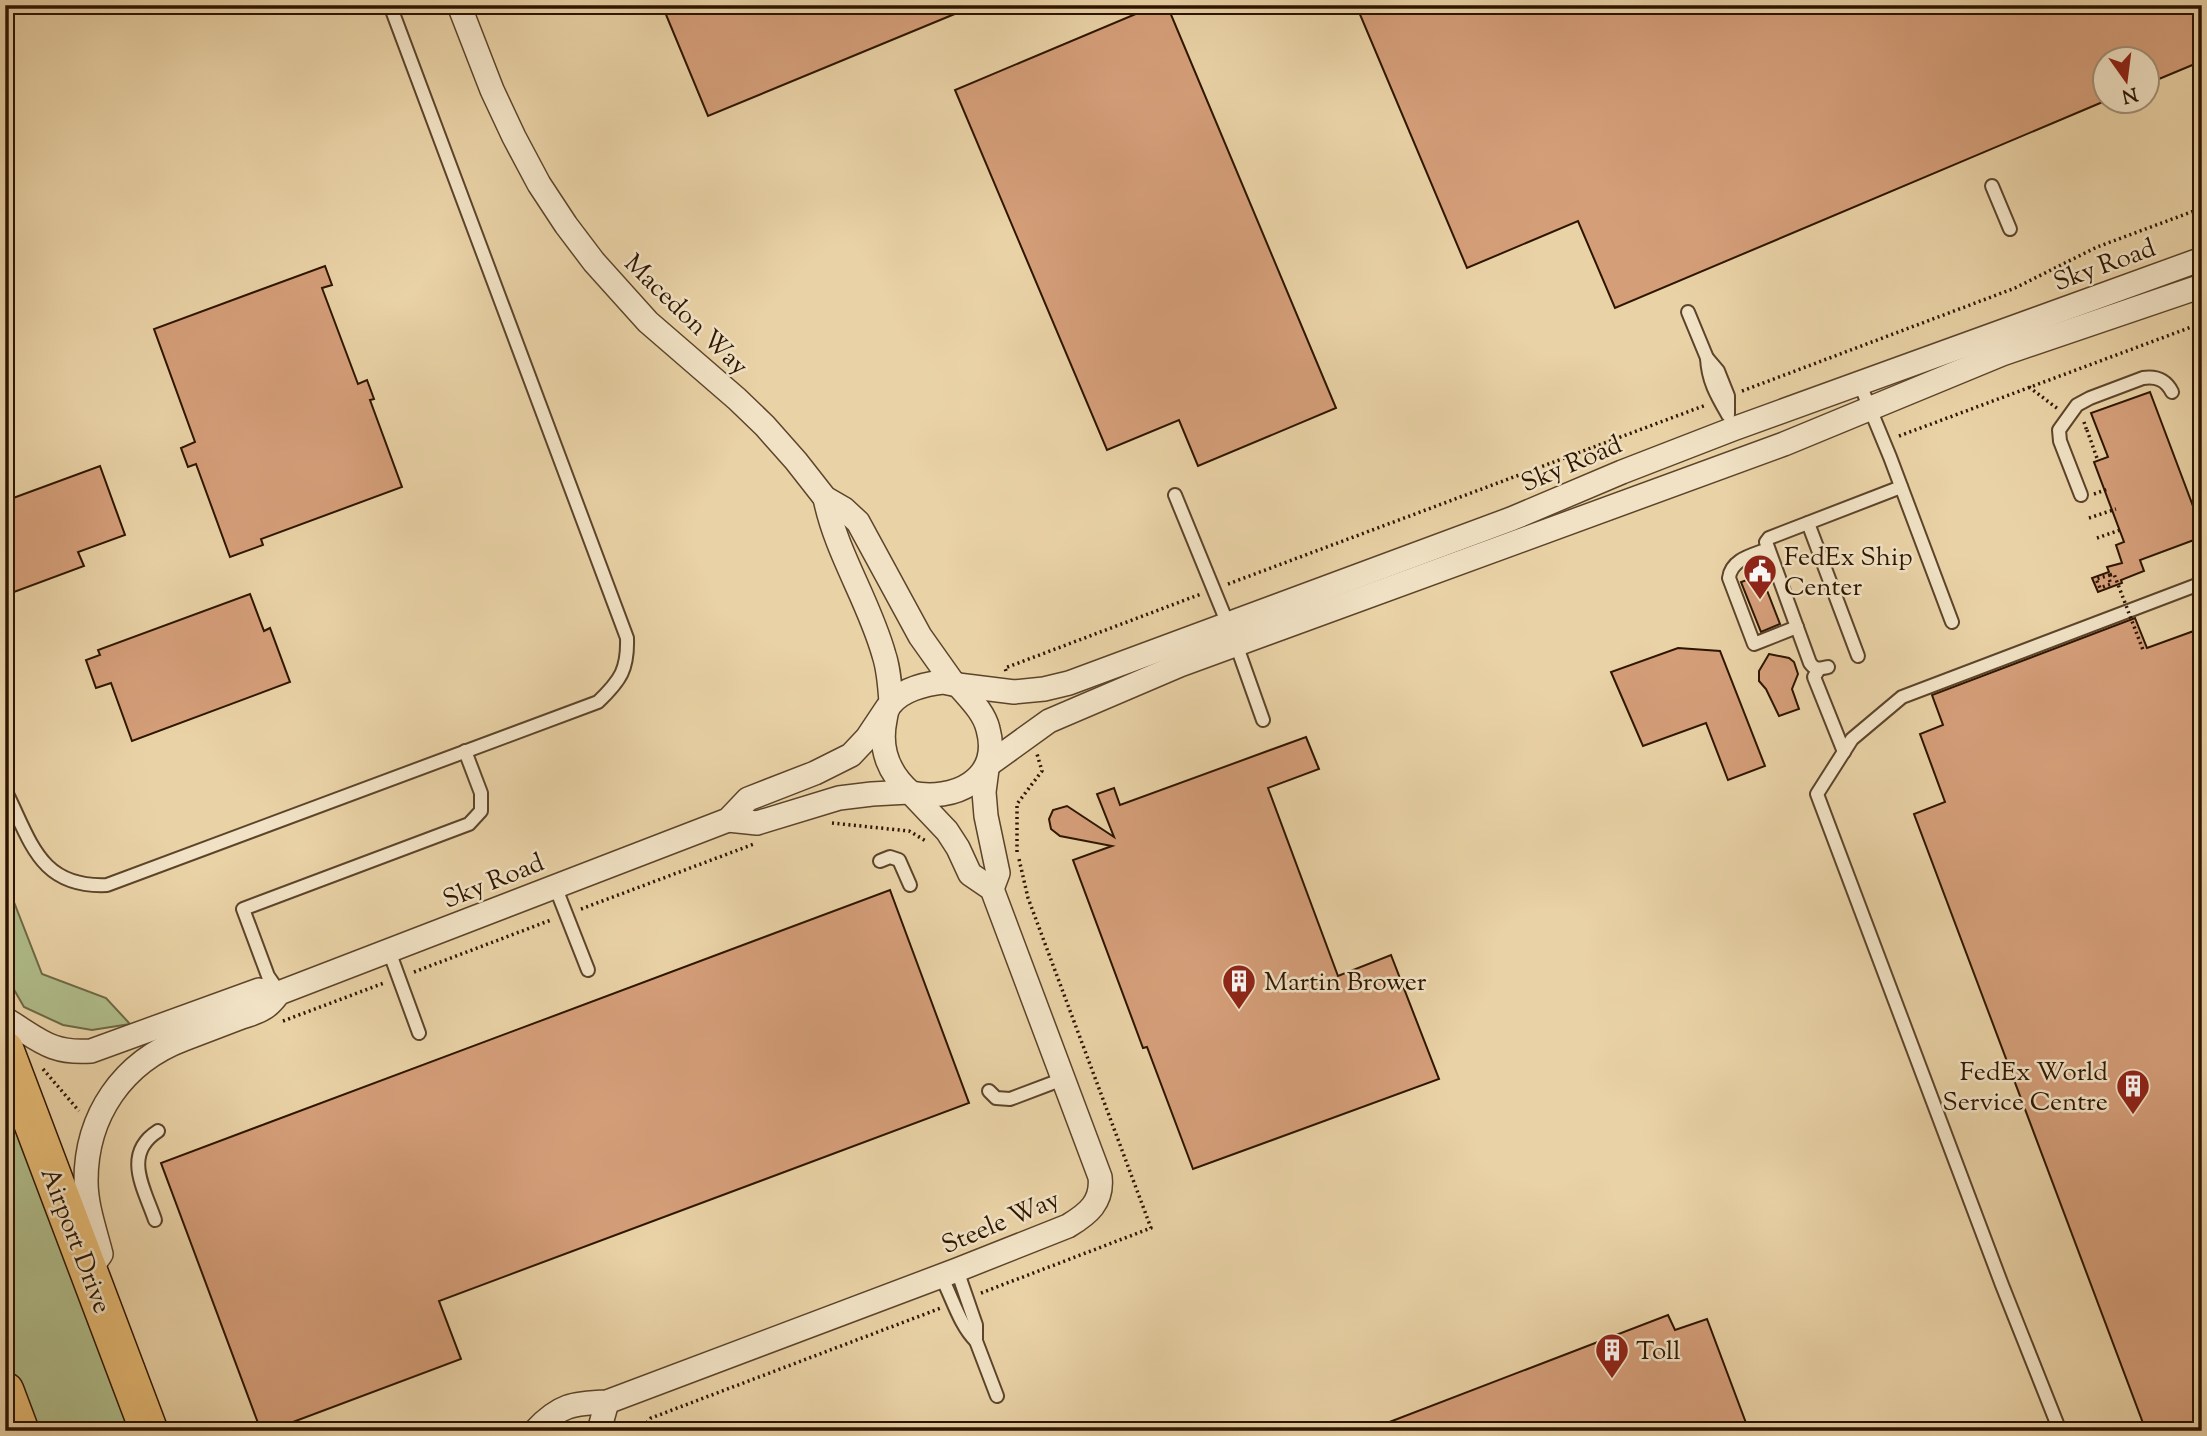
<svg xmlns="http://www.w3.org/2000/svg" width="2207" height="1436" font-family="'Sorts Mill Goudy',serif">
  <style>
    .green { fill: #b0bd8b; stroke: #6e6946; stroke-width: 2 }
    .building { fill: #d49e79; stroke: #2d1500; stroke-width: 2 }
    .lines { fill: none; stroke-linecap: round; stroke-linejoin: round }
    .lane-casing { stroke: #5c442a; stroke-width: 16 }
    .street-casing { stroke: #5c442a; stroke-width: 26 }
    .primary-casing { stroke: #2d1500; stroke-width: 40 }
    .path { stroke: #2d1500; stroke-width: 3.5; stroke-dasharray: 2 3.5; stroke-linecap: butt }
    .lane { stroke: #f1e2c5; stroke-width: 12 }
    .street { stroke: #f1e2c5; stroke-width: 23 }
    .primary { stroke: #e4b973; stroke-width: 37 }
    .path-bridge { stroke: #2d1500; stroke-width: 3.5; stroke-dasharray: 2 3.5; stroke-linecap: butt }
    .labels { text-anchor: middle; stroke-width: 5; stroke-linejoin: round; paint-order: stroke }
    .street-label { font-size: 26px; fill: #2d1500; stroke: #f1e2c5 }
    .poi-label { font-size: 26px; fill: #2d1500; stroke: #f1e2c5; text-anchor: start }
  </style>
  <rect width="100%" height="100%" fill="#e9d2a6"/>
  <filter id="stains"><feTurbulence type="fractalNoise" baseFrequency=".00286" numOctaves="4"/><feColorMatrix values="0 0 0 0 .2 0 0 0 0 .09 0 0 0 0 .02 0 0 0 .5 -.17"/></filter>
  <radialGradient id="worn" r=".72"><stop offset=".6" stop-color="#630" stop-opacity="0"/><stop offset="1" stop-color="#630" stop-opacity=".3"/></radialGradient>
  <!-- green -->
  <g class="green">
    <path d="M5,879L42,974L106,998L130,1024L92,1030L63,1025L24,1007L5,974Z"/>
    <path d="M5,1079L138,1431H36L5,1351Z"/>
  </g>
  <!-- building -->
  <g class="building">
    <path d="M662,5H974V6L708,116Z"/>
    <path d="M1157,5H1167L1336,408L1198,466L1179,420L1107,450L955,90Z"/>
    <path d="M1356,5H2202V61L2147,84V60H2105V101L1615,308L1578,221L1467,268Z"/>
    <path d="M325,266L332,285L322,288L358,384L367,380L374,399L370,400L402,487L261,539L263,545L230,557L196,464L188,467L181,448L195,442L154,329Z"/>
    <path d="M2150,392L2202,530V537L2140,560L2144,571L2121,580L2122,583L2098,592L2092,578L2109,572L2107,567L2122,563L2116,545L2124,542L2094,462L2108,457L2091,413Z"/>
    <path d="M100,466L125,535L78,552L84,566L14,592L5,568V501Z"/>
    <path d="M1761,575L1780,624L1761,632L1741,582Z"/>
    <path d="M250,594L264,631L270,628L290,682L132,741L111,683L96,688L86,660L100,655L98,650Z"/>
    <path d="M2135,618L2147,648L2202,628V1431H2146L1914,814L1945,802L1920,734L1943,725L1932,695Z"/>
    <path d="M1678,648L1720,651L1765,766L1728,780L1706,723L1643,746L1611,672Z"/>
    <path d="M1769,654L1789,658L1794,662L1798,674L1792,689L1799,709L1779,716L1766,689L1759,681V671Z"/>
    <path d="M1306,737L1319,769L1268,788L1338,976L1391,955L1439,1079L1193,1169L1147,1047L1143,1048L1073,860L1112,846L1060,836L1051,829L1049,819L1053,810L1067,806L1114,837L1097,794L1114,788L1120,805Z"/>
    <path d="M890,890L969,1103L439,1301L461,1359L269,1431H261L161,1163Z"/>
    <path d="M1668,1315L1675,1330L1707,1319L1749,1431H1366Z"/>
  </g>
  <g class="lines">
    <!-- lane casing -->
    <g class="lane-casing">
      <g id="lane">
        <path d="M1992,186L2010,229"/>
        <path d="M1688,312L1707,358L1718,371L1728,396V413"/>
        <path d="M1707,358C1708,381 1717,396 1728,415"/>
        <path d="M1859,382L1890,457L1952,622"/>
        <path d="M1175,495L1236,644L1263,720"/>
        <path d="M2081,495L2060,441L2059,430L2077,405L2090,398L2143,378C2157,376 2166,380 2172,392"/>
        <path d="M1808,523L1858,656"/>
        <path d="M1768,549C1753,555 1731,559 1729,578L1754,644L1797,627"/>
        <path d="M1828,667C1819,669 1815,670 1810,663L1766,542L1769,538L1901,487"/>
        <path d="M1819,669L1814,677L1844,752"/>
        <path d="M5,790C31,841 39,888 107,885L598,702C621,680 628,669 627,638L390,5"/>
        <path d="M880,861L890,857L899,860L910,885"/>
        <path d="M555,886L588,970"/>
        <path d="M389,951L419,1033"/>
        <path d="M279,992L268,976L243,909L469,824L481,811V793L465,751"/>
        <path d="M989,1091L996,1098L1010,1099L1063,1079"/>
        <path d="M155,1220C144,1188 122,1154 158,1131"/>
        <path d="M957,1270L976,1325V1341L997,1396"/>
        <path d="M941,1276C952,1297 960,1326 976,1341"/>
        <path d="M2060,1431L2002,1285L1817,794L1852,739L1902,697L2202,583"/>
      </g>
    </g>
    <!-- street casing -->
    <g class="street-casing">
      <g id="street">
        <path d="M459,5L492,90L514,137L539,184L566,225L594,262L648,322L737,399L765,426L796,461L825,498L844,509L858,522L920,636L954,684"/>
        <path d="M825,498C836,553 869,601 884,655C889,670 890,687 891,703"/>
        <path d="M943,682L958,685C969,698 984,712 988,729C1002,780 953,802 911,793C889,774 879,749 885,720C886,715 886,710 890,705C901,690 925,684 943,682Z"/>
        <path d="M958,685L1014,692L1044,689L1069,683L1511,519L1622,472L1733,429L2202,259"/>
        <path d="M988,765L1049,721L1180,665L1784,444L2002,354L2202,286"/>
        <path d="M987,769L984,792L986,816L998,873L992,889"/>
        <path d="M728,820L757,823L839,798L872,794L909,792"/>
        <path d="M5,1019C39,1039 50,1054 91,1051L259,990L279,993"/>
        <path d="M89,1271L101,1254C95,1230 86,1206 86,1181C86,1115 123,1062 184,1039C202,1032 221,1025 239,1018C247,1015 257,1013 264,1008C270,1005 275,998 279,993L728,820L748,799L815,773L851,755L867,738L887,708"/>
        <path d="M535,1431C559,1405 573,1403 607,1402L957,1270L1068,1226C1088,1214 1103,1202 1100,1177L992,889L970,874L958,848L947,831L911,793"/>
        <path d="M599,1431L607,1402"/>
      </g>
    </g>
    <!-- primary casing -->
    <g class="primary-casing">
      <g id="primary">
        <path d="M5,1050L149,1431"/>
        <path d="M5,1391L20,1431"/>
      </g>
    </g>
    <!-- path -->
    <g class="path">
      <path d="M2029,387L2058,409"/>
      <path d="M1742,391L2015,288L2097,247L2202,208"/>
      <path d="M2084,422L2087,431"/>
      <path d="M2087,430L2098,461"/>
      <path d="M1899,436L2202,323"/>
      <path d="M2094,494L2108,489"/>
      <path d="M2089,518L2116,509"/>
      <path d="M2097,538L2123,529"/>
      <path d="M1786,558L1801,553"/>
      <path d="M2110,575L2096,579L2100,588L2111,584L2109,579L2111,578"/>
      <path d="M1228,584L1706,405"/>
      <path d="M1006,671L1005,668L1201,594"/>
      <path d="M832,823L909,831L926,841"/>
      <path d="M1017,852V804L1042,771L1037,754"/>
      <path d="M581,909L754,844"/>
      <path d="M414,972L551,920"/>
      <path d="M283,1021L384,983"/>
      <path d="M43,1069L79,1111"/>
      <path d="M981,1293L1151,1228L1028,898L1019,859"/>
      <path d="M639,1431L651,1418L941,1308"/>
    </g>
    <!-- lane -->
    <use href="#lane" class="lane"/>
    <!-- street -->
    <use href="#street" class="street"/>
    <!-- primary -->
    <use href="#primary" class="primary"/>
    <!-- path-bridge -->
    <path class="path-bridge" d="M2110,575L2114,574L2143,650"/>
  </g>
  <!-- icons -->
  <defs>
    <g id="civic-pin" transform="scale(1.75)"><path d="M0 17L-7.5 6A9.5 9.5 0 1 1 7.5 6Z" fill="#8f2418" stroke="#f1e2c5"/><path d="M-.6-6.5H3V-4.5H.6V-3L4-1V1h2V6H-6V1h2V-1L-.6-3ZM-1.2 2.5V6h2.4V2.5Z" fill="#fff"/></g>
    <g id="building-pin" transform="scale(1.75)"><path d="M0 17L-7.5 6A9.5 9.5 0 1 1 7.5 6Z" fill="#8f2418" stroke="#f1e2c5"/><path d="M-4-6H4V6H1V3H-1V6H-4ZM-2.5-4.3h1.7v1.8h-1.7ZM.8-4.3h1.7v1.8H.8ZM-2.5-1h1.7V.8h-1.7ZM.8-1h1.7V.8H.8Z" fill="#fff"/></g>
  </defs>
  <g fill-rule="evenodd">
    <use href="#civic-pin" x="1760" y="571"/>
    <use href="#building-pin" x="1239" y="981"/>
    <use href="#building-pin" x="2133" y="1086"/>
    <use href="#building-pin" x="1612" y="1350"/>
  </g>
  <g class="labels">
    <!-- street labels -->
    <g class="street-label">
      <text transform="translate(2104 264) rotate(-20)" y="9">Sky Road</text>
      <text transform="translate(687 314) rotate(44)" y="9">Macedon Way</text>
      <text transform="translate(1571 463) rotate(-23)" y="9">Sky Road</text>
      <text transform="translate(493 880) rotate(-22)" y="9">Sky Road</text>
      <text transform="translate(1000 1221) rotate(-23)" y="9">Steele Way</text>
      <text transform="translate(77 1240) rotate(69)" y="9">Airport Drive</text>
    </g>
    <!-- poi labels -->
    <g class="poi-label">
      <text x="1784" y="565">FedEx Ship<tspan x="1784" dy="30">Center</tspan></text>
      <text x="1264" y="990">Martin Brower</text>
      <text x="2108" y="1080" text-anchor="end">FedEx World<tspan x="2108" dy="30">Service Centre</tspan></text>
      <text x="1636" y="1359">Toll</text>
    </g>
  </g>
  <!-- margin -->
  <rect width="2207" height="1436" fill="none" stroke="#e9d2a6" stroke-width="28"/>
  <rect x="7" y="7" width="2193" height="1422" fill="none" stroke="#2d1500" stroke-width="3.5"/>
  <rect x="14" y="14" width="2179" height="1408" fill="none" stroke="#2d1500" stroke-width="2"/>
  <!-- north arrow -->
  <g transform="translate(2126 80) rotate(166)"><circle r="33" fill="#f1e2c5" stroke="#a39076" stroke-width="2"/>
  <path d="M0-5L12 26L0 18L-12 26Z" fill="#8f2418"/>
  <text y="-10" font-size="19" font-weight="bold" text-anchor="middle" fill="#2d1500">N</text>
  </g>
  <rect width="100%" height="100%" filter="url(#stains)"/>
  <rect width="100%" height="100%" fill="url(#worn)"/>
</svg>
